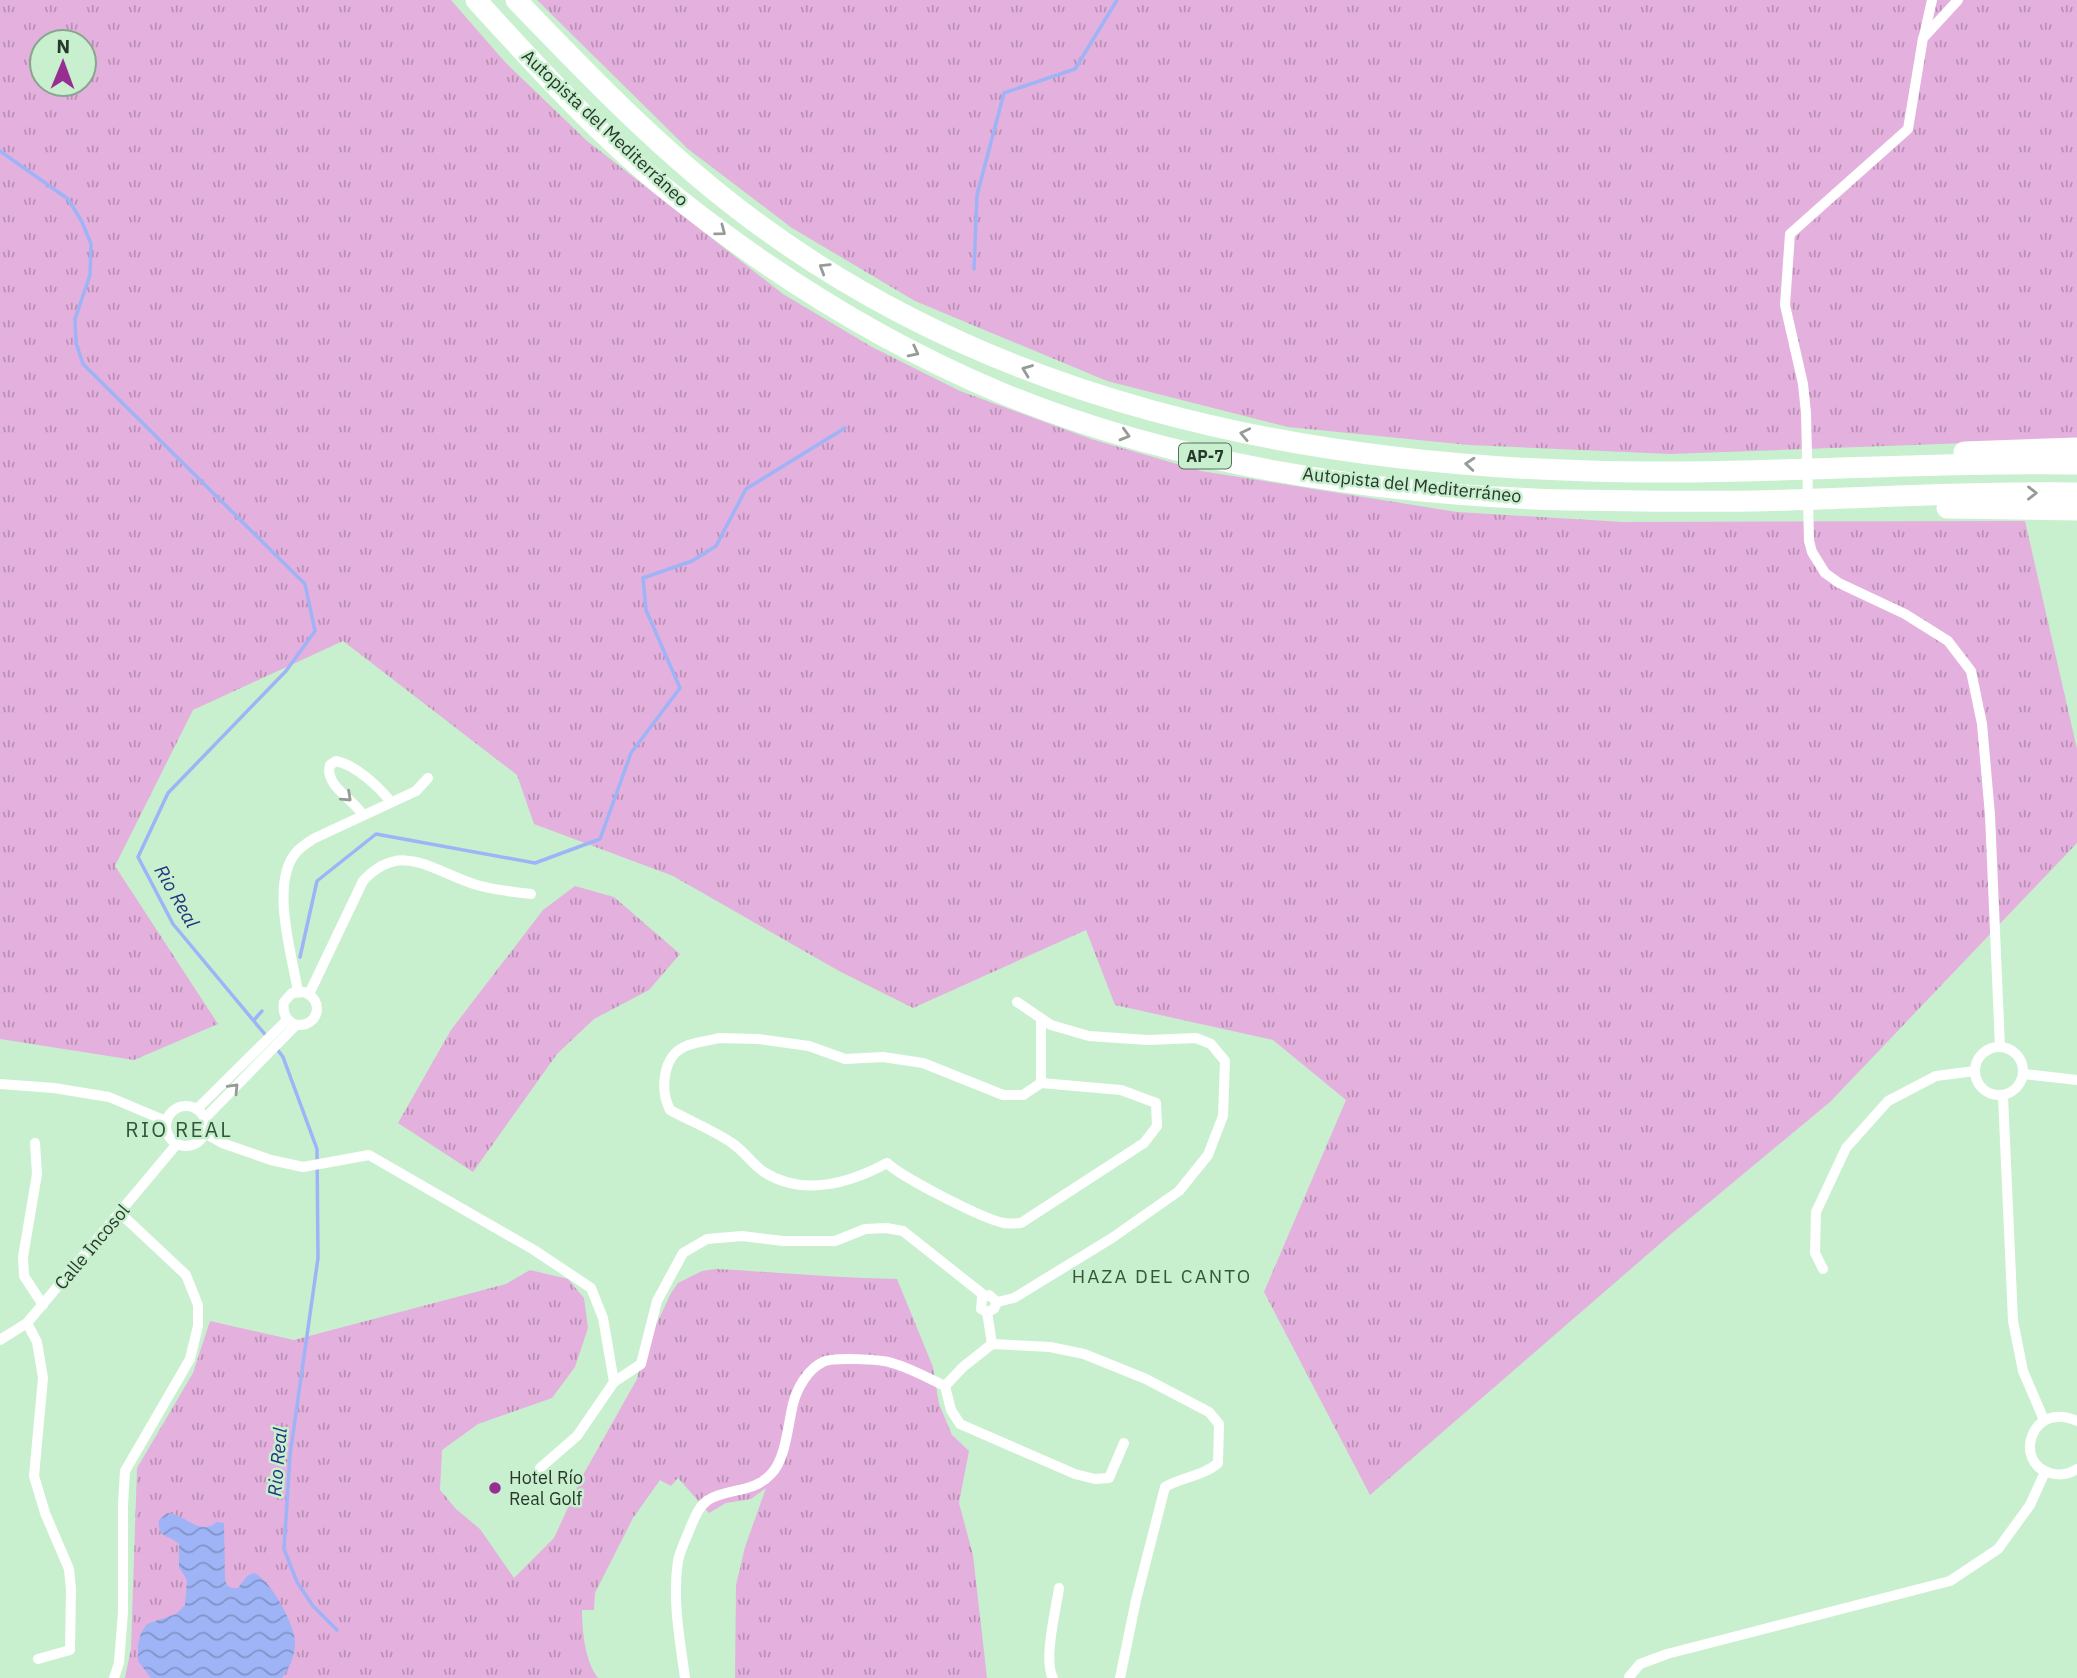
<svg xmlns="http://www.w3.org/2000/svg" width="2077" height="1678" font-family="'IBM Plex Sans',sans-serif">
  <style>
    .grass { fill: url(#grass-tufts); fill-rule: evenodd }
    .water { fill: url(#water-waves) }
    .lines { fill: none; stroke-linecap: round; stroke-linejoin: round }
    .stream { stroke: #9eb4f7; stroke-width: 3.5 }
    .minor { stroke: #fff; stroke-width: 10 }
    .motorway { stroke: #fff; stroke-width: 21 }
    .oneway { stroke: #949c95 }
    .poi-dot { fill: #972e92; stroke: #c8f0cf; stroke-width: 2.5 }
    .labels { text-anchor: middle; stroke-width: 5; stroke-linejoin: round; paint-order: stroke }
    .shield { fill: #c8f0cf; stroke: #586f5c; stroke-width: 2 }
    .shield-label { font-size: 16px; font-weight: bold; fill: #28382b }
    .street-label { font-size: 18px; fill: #28382b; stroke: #c8f0cf }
    .poi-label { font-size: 18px; fill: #28382b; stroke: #c8f0cf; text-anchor: start }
    .water-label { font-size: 19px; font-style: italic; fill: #23327d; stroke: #c8f0cf }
    .neighbourhood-label { font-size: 19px; letter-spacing: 2px; fill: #33573b; stroke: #c8f0cf }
    .quarter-label { font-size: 21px; letter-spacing: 2px; fill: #33573b; stroke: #c8f0cf }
  </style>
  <defs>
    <pattern id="grass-tufts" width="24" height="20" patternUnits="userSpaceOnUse" patternTransform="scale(1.75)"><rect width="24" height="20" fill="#e4b0de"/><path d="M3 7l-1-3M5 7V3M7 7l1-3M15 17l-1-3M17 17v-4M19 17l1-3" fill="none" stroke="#b990b4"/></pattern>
    <pattern id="water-waves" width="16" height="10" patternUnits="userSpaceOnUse" patternTransform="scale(1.75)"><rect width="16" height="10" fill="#9eb4f7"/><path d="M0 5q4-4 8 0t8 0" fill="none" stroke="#8193c8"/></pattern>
  </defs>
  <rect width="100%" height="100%" fill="#c8f0cf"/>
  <!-- grass -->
  <g class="grass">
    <path d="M0,0H451L505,62L586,140L783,294L872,347L960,391L1091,439L1201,471L1457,512L1623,522L2025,521L2077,749V843L1830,1102L1670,1235L1370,1495L1264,1292L1346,1100L1273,1040L1115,1005L1086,930L913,1008L839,971L673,876L534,824L517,775L343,641L193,710L115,866L218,1024L134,1060L0,1039ZM42,42H84V84H42Z"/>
    <path d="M537,0H2077V439L1670,454L1469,445L1288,427L1107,381L915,301L792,228L688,149Z"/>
    <path d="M575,886L614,897L680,954L649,990L594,1019L557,1054L473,1172L398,1123L451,1030L543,910Z"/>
    <path d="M716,1269C776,1272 836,1278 897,1279L933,1367L939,1404L952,1435L969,1451L959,1503L973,1555L987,1678H735L736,1585L745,1547L766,1488L751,1499L726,1503L709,1513L678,1478L671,1486L660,1480L633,1518L595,1593L594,1610H582C582,1631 585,1661 598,1678H125L131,1648L137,1468L193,1373L210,1321L294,1340L506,1284L530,1270L568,1279L584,1298L588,1328L575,1367L552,1398L478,1424L442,1450L440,1490L456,1509L480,1529L514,1578L554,1538L583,1475L637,1379L644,1351L671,1293L678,1283L702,1271Z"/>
  </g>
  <!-- water -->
  <path class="water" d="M167,1513C187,1514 198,1537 217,1522L224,1523L225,1579C226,1587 231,1589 238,1588L247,1576L254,1573C270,1579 295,1625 295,1642C295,1655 290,1668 282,1678H151L138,1661V1645L141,1633L147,1624L176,1614L185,1605L187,1580L179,1567V1544C169,1534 157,1539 159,1520Z"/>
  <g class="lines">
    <!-- stream -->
    <g class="stream">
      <path d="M0,151L68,199L82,222L91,244L90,275L75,319L76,343L83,364L305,584L315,631L286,671L168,793L138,857L173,924L268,1038"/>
      <path d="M974,269L977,195L1004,93L1075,69L1117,0"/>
      <path d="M300,957L317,881L376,834L535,863L600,839L631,753L680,688L646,610L643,578L692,561L716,546L746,489L845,428"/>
      <path d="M254,1020L262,1011"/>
      <path d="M277,1049L283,1057L317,1149L318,1258L290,1455L284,1549L297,1582L313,1606L337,1630"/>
    </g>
    <!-- minor -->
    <g class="minor">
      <path d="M1958,0L1923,38L1908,129L1790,234L1785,305L1803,384L1806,413L1809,541L1812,552L1825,573L1839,583L1905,614L1948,641L1971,671L1982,724L1990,815L2000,1047"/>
      <path d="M1924,36L1932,0"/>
      <path d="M363,815C353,799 324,785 330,765L336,761C356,765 379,787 391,802"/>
      <path d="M298,992C292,955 271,887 294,855C300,847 307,843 315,838L416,791L428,778"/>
      <path d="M309,994L363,881C402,839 433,872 477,885C494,890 513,892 531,894"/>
      <path d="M1041,1019V1083"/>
      <path d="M719,1038L758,1039L809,1046L845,1059L883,1057L923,1063L1003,1095H1023L1041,1083L1121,1090L1156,1103L1157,1126L1144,1143L1021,1223C1016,1223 1009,1224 1004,1223C983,1219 903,1178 887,1163C850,1183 803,1197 764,1172C752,1164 744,1151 732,1143C713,1130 690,1121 670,1110C660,1090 662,1056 686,1046C696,1042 708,1041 719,1038Z"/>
      <circle cx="1999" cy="1071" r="24"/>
      <path d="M2024,1074L2077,1080"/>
      <path d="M0,1084L54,1088L109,1097L166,1121"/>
      <path d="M2003,1096L2013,1321L2023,1371L2044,1420"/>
      <circle cx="186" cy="1126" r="20"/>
      <path d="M197,1109L287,1020"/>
      <path d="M205,1118L296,1025C319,1027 325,1000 304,992L292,993L284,1002C282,1013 286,1021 296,1025"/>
      <path d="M206,1134L222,1143L271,1160L303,1167L369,1155L534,1250L591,1288L603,1318L614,1382"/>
      <path d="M35,1143L37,1174L23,1257L24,1276L43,1305"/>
      <path d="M1823,1269L1815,1253L1816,1212L1846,1148L1888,1101L1936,1076L1975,1071"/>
      <path d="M997,1302L1014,1298L1112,1238L1179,1191L1208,1155L1223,1116L1225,1061L1211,1044L1196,1038L1148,1040L1089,1036L1051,1025L1017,1002"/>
      <path d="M987,1312L994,1309L997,1302L989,1295L982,1298L981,1309L987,1312L992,1344"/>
      <path d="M27,1323L37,1342L43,1378L34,1476L45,1513L69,1569L71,1590L70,1650L38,1659"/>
      <path d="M0,1340L27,1323L176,1145"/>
      <path d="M945,1386L963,1367L992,1344L1050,1347L1084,1354L1146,1379L1209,1412L1219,1424L1218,1463C1204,1476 1181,1477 1165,1487L1136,1600L1120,1678"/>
      <path d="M2077,1421C2032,1400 2012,1462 2050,1473C2060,1476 2068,1475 2077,1469"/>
      <path d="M540,1468L577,1436L614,1382L641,1364L657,1301L683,1253L707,1239L742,1236L783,1241H835L865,1229L886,1228L903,1231L985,1296"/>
      <path d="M1629,1677L1640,1664L1667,1654L1950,1581L1998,1549L2030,1505L2045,1472"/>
      <path d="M114,1678L119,1663L123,1612V1504L125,1471L190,1359L198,1326V1305L186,1275L120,1213"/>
      <path d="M685,1678C680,1640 672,1600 678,1561C680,1550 687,1537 691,1526C695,1517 699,1506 708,1500C728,1488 754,1493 771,1474C786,1459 788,1424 793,1404C797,1388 808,1369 823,1362C832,1357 881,1359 892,1363C910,1368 928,1378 945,1386L951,1410L960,1424L1075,1474L1095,1479L1109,1478L1124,1443"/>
      <path d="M1053,1678C1043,1660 1056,1610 1059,1588"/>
    </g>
    <!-- motorway -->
    <g class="motorway">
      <path d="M476,0C538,68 603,140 676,197C775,276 883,343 999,392C1174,465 1378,495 1567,500C1628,501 1690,502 1752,501C1860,499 1969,491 2077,493"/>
      <path d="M516,0C591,78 666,156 754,221C996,401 1293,463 1590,471C1753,476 1915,461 2077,464"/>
      <path d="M1964,452L2077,448"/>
      <path d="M1947,508L2077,510"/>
    </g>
  </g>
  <!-- one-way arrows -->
  <defs><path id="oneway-chevron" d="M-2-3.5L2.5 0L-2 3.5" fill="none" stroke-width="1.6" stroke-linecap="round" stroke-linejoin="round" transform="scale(1.75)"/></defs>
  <g class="oneway">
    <use href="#oneway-chevron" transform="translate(721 231) rotate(37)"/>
    <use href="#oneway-chevron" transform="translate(824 268) rotate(-148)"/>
    <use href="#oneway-chevron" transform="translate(914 352) rotate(27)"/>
    <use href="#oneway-chevron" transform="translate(1027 370) rotate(-159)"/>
    <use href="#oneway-chevron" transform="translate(1245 434) rotate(-168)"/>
    <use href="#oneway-chevron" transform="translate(1125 435) rotate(16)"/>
    <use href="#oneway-chevron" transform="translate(1470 464) rotate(-175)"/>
    <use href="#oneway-chevron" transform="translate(2032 493)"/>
    <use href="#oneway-chevron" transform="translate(347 797) rotate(43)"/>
    <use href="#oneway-chevron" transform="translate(234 1088) rotate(-46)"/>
  </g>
  <!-- markers -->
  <circle class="poi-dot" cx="495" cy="1488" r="7"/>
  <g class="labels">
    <!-- shield labels -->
    <rect class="shield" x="1179" y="443.5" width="52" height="25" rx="5"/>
    <g class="shield-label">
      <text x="1205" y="462">AP-7</text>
    </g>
    <!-- street labels -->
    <g class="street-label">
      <text transform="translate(605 128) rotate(43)" y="6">Autopista del Mediterráneo</text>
      <text transform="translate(1412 485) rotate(6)" y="6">Autopista del Mediterráneo</text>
      <text transform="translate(92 1247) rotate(-50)" y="6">Calle Incosol</text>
    </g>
    <!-- poi labels -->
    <g class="poi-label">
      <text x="509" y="1484">Hotel Río<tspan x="509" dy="21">Real Golf</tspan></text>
    </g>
    <!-- water labels -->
    <g class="water-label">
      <text transform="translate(177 896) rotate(60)" y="7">Rio Real</text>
      <text transform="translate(277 1462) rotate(-85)" y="7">Rio Real</text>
    </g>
    <!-- neighbourhood labels -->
    <g class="neighbourhood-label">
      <text x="1162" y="1283">HAZA DEL CANTO</text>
    </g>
    <!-- quarter labels -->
    <g class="quarter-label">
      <text x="179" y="1137">RIO REAL</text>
    </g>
  </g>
  <!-- north arrow -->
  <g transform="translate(63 63) rotate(1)"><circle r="33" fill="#c8f0cf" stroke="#88a68d" stroke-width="2"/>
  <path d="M0-5L12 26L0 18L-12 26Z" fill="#972e92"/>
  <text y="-10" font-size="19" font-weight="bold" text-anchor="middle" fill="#28382b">N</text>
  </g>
</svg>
